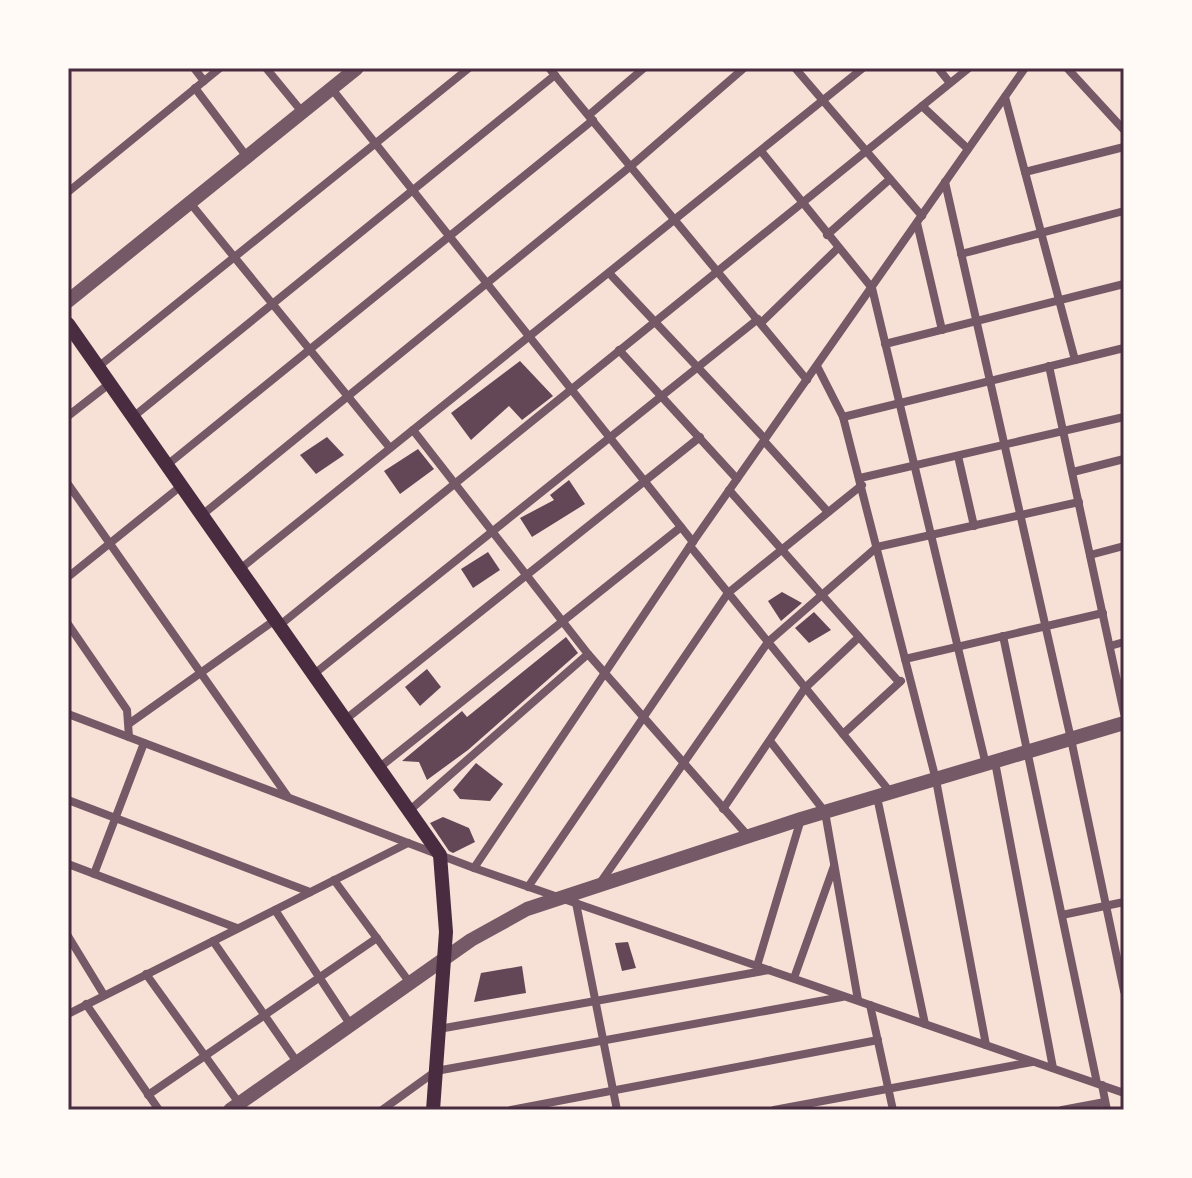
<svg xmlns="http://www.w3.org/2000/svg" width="1192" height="1178" font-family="Figtree,sans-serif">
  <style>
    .building { fill: #644757 }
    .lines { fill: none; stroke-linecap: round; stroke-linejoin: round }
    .minor { stroke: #755966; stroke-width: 8 }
    .tertiary { stroke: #755966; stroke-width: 14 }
    .secondary { stroke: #4a2c40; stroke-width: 14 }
    .neatline { fill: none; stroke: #4a2c40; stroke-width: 3 }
  </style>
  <rect width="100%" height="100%" fill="#f7e1d7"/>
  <!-- building -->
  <g class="building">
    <path d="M520,361L553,396L522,420L509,406L471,440L451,413Z"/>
    <path d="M327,437L344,455L316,474L300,455Z"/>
    <path d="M418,449L434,469L400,494L384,471Z"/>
    <path d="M569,480L585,504L532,537L520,518L554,500L550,495Z"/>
    <path d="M488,552L500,570L473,588L461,569Z"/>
    <path d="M782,592L802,603L781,621L768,601Z"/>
    <path d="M814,612L831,630L809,643L795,628Z"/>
    <path d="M566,637L578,653L468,750L427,780L419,762L402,761L462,711L467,717Z"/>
    <path d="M427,669L441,687L420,706L405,687Z"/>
    <path d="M476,763L503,784L490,801L460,799L453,790Z"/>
    <path d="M443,817L469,828L475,842L453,853L449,851L430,823Z"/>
    <path d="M628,942L636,968L622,971L615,943Z"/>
    <path d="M522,966L526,993L474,1002L481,973Z"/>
  </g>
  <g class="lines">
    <!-- minor -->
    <g class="minor">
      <path d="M194,68L204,81"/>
      <path d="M266,68L303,113"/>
      <path d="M549,68L807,380"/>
      <path d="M795,68L922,216"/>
      <path d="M938,68L950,83"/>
      <path d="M1067,68L1124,130"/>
      <path d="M195,88L247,157"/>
      <path d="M332,89L693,542"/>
      <path d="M1005,97L1075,360"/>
      <path d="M922,106L968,149"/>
      <path d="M589,115L644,68"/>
      <path d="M761,151L872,288L986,765"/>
      <path d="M1025,172L1124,147"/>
      <path d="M945,182L1071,739L1124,991"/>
      <path d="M68,192L220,68"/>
      <path d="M191,204L390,448"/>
      <path d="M917,223L942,330"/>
      <path d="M827,235L890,179"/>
      <path d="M961,254L1124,211"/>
      <path d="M609,273L765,439"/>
      <path d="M761,323L838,248"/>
      <path d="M885,344L1124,284"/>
      <path d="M619,350L737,479"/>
      <path d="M817,366L843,417L936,780L986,1045"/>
      <path d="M1049,366L1124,713"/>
      <path d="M98,367L469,68"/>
      <path d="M68,416L109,384"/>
      <path d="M133,417L555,75"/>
      <path d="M843,417L1124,348"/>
      <path d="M413,430L588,654L748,836"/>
      <path d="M764,441L828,512"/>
      <path d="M958,456L974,526"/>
      <path d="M167,465L593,120"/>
      <path d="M1073,472L1124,459"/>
      <path d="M860,478L1124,417"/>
      <path d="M68,484L288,797"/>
      <path d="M729,490L899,682"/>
      <path d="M202,515L631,166L744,68"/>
      <path d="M690,546L891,793"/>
      <path d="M1090,555L1124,546"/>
      <path d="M240,569L863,68"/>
      <path d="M68,577L181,486"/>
      <path d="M68,624L127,710L129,737"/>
      <path d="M280,625L969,68"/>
      <path d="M1003,636L1097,1083"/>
      <path d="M1110,646L1124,642"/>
      <path d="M905,659L1103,613"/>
      <path d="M314,674L758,319"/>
      <path d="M68,714L474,868L1124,1093"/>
      <path d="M346,719L700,437"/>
      <path d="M130,723L275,620"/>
      <path d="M843,734L901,681"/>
      <path d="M770,741L825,812L858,1000"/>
      <path d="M995,762L1053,1068"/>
      <path d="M380,767L681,527"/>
      <path d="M877,797L925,1024"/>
      <path d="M68,800L310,892"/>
      <path d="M723,809L805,688L859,637"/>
      <path d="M410,810L588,654"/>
      <path d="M68,864L237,928"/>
      <path d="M474,868L690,546L1025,68"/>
      <path d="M94,874L144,743"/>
      <path d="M334,880L410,983"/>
      <path d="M600,883L768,642L877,547L1079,502"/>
      <path d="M528,887L728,593L862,485"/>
      <path d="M576,903L617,1110"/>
      <path d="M275,910L350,1024"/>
      <path d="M1062,915L1124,902"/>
      <path d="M68,936L104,995"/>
      <path d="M213,941L297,1062"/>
      <path d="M757,966L801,819"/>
      <path d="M146,974L244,1110"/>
      <path d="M794,978L834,866"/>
      <path d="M86,1004L159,1110"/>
      <path d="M870,1005L893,1110"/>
      <path d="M68,1014L408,843"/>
      <path d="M439,1029L769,970"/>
      <path d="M1102,1085L1107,1110"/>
      <path d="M148,1095L377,938"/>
      <path d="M382,1110L436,1071L842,997"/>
      <path d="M511,1110L878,1040"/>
      <path d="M774,1110L1032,1062"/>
      <path d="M1062,1110L1105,1102"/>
    </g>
    <!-- tertiary -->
    <g class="tertiary">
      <path d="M68,301L357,68"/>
      <path d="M230,1110L471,940L527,909L801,819L1124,723"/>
    </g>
    <!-- secondary -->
    <path class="secondary" d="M68,324L440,855L446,932L433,1110"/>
  </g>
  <!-- border -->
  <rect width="1192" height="1178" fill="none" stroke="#fffaf5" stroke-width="140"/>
  <rect x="70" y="70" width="1052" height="1038" class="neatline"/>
</svg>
